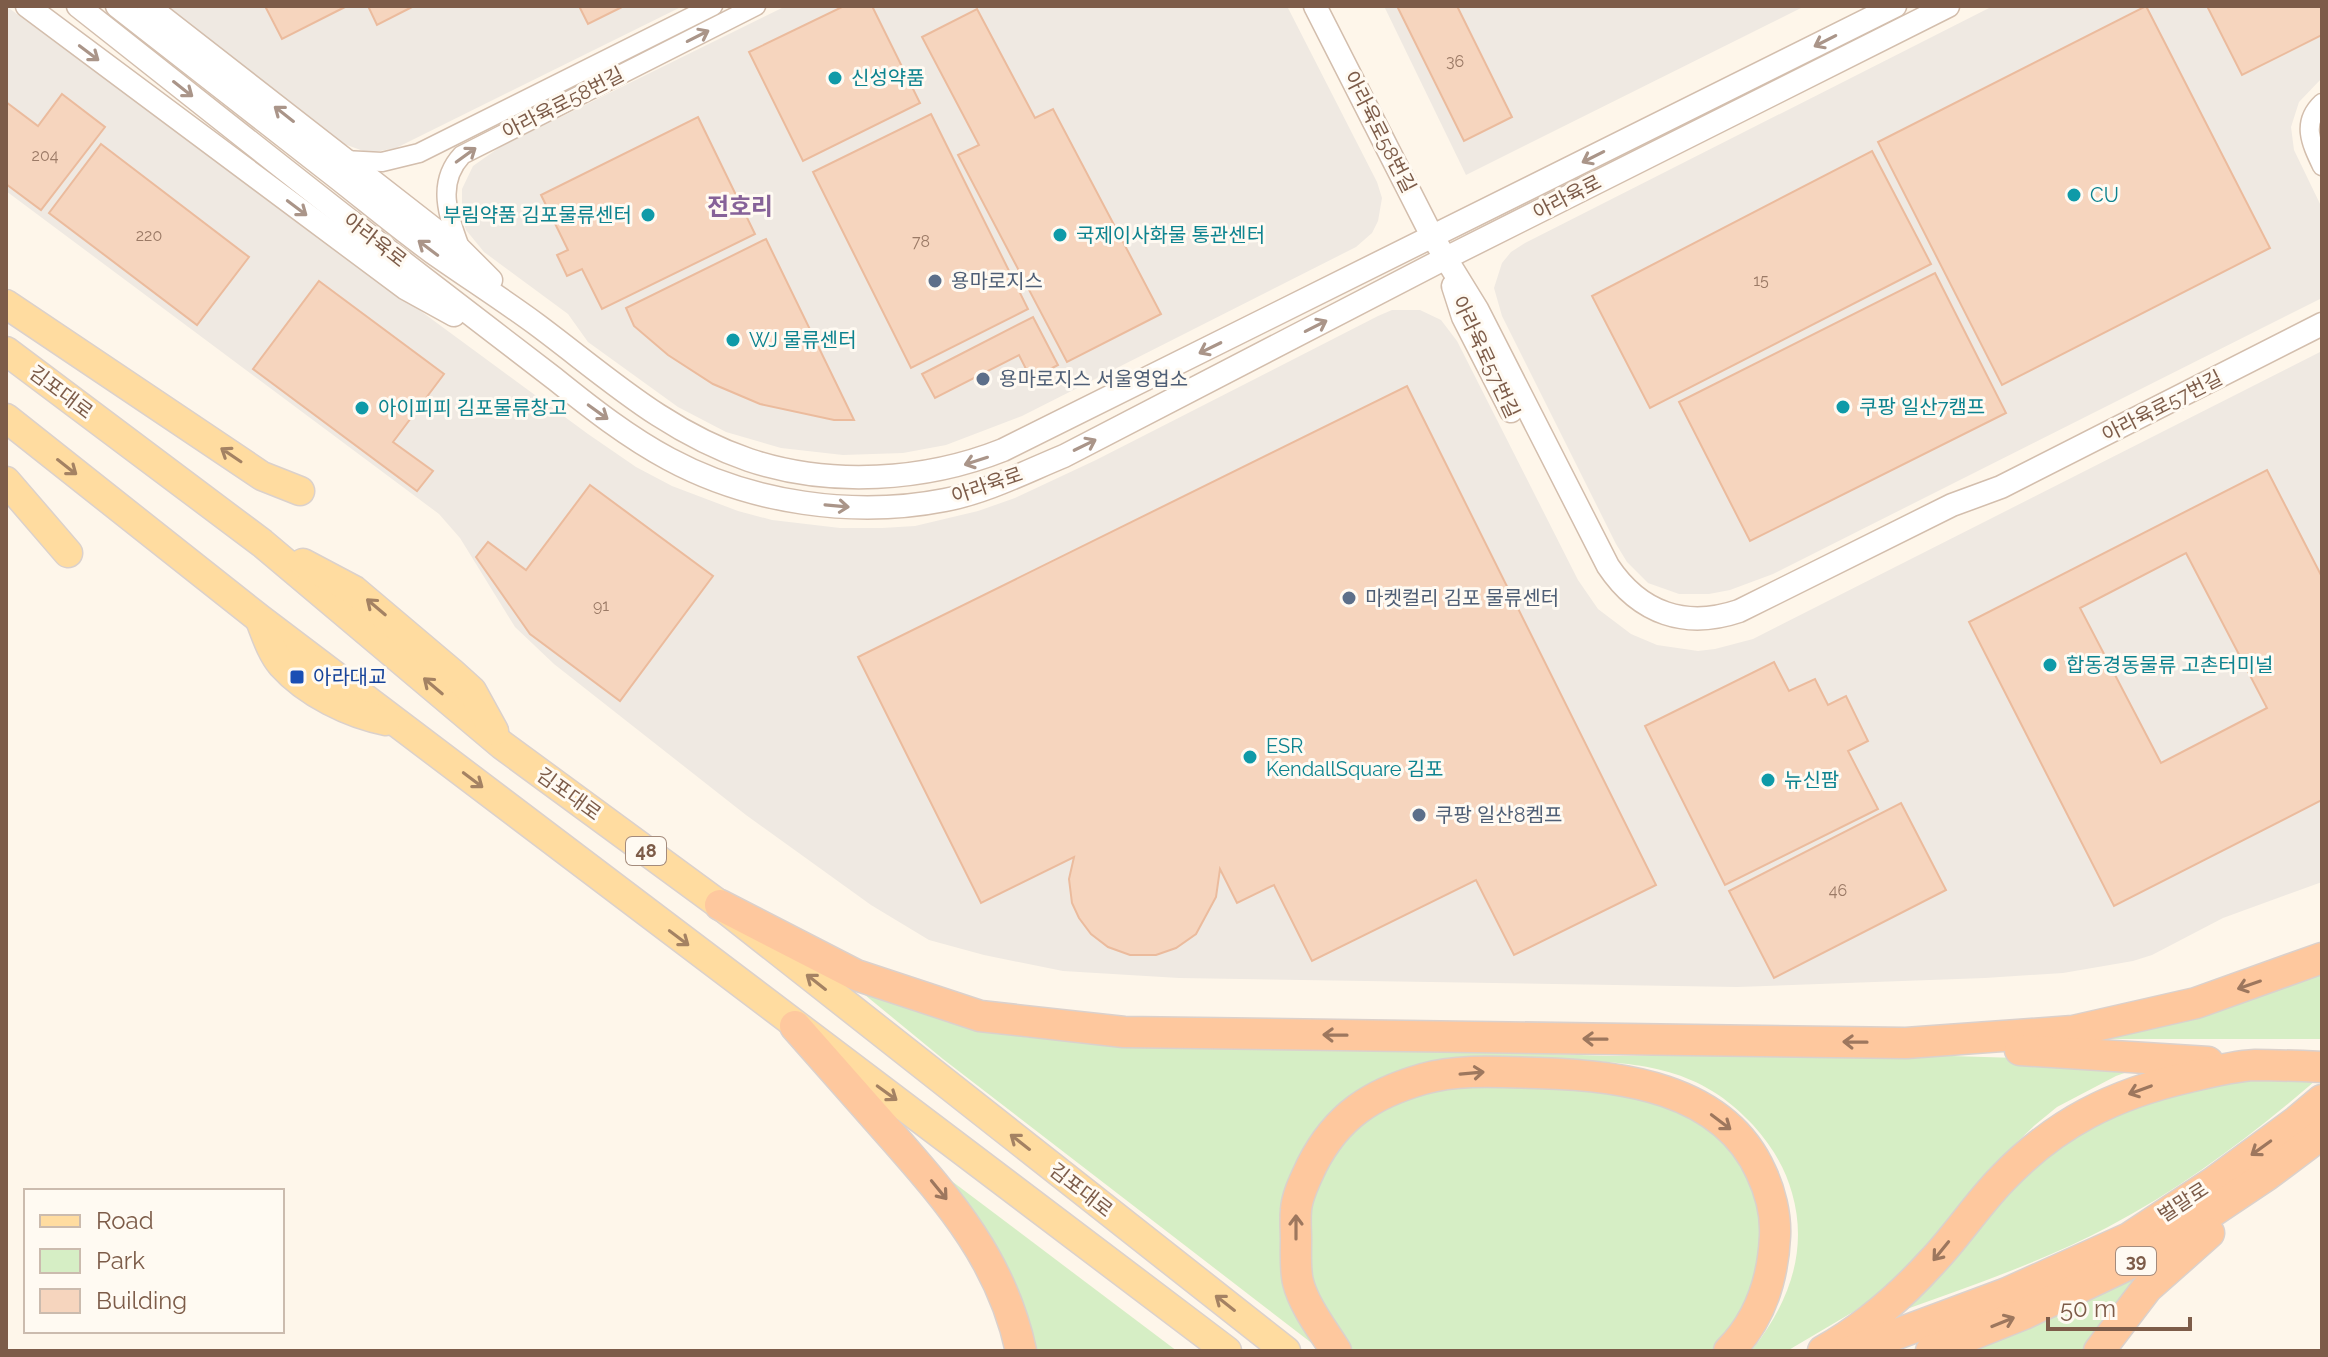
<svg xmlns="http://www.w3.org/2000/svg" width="2328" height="1357" font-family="Raleway,'Noto Sans KR',sans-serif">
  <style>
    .industrial { fill: #efe9e2 }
    .green { fill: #d6eec5 }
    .building { fill: #f6d5be; stroke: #ebbb9d; stroke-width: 2; fill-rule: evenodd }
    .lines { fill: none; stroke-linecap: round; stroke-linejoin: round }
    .minor-casing { stroke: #d3bead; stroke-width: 21 }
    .tertiary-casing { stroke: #d3bead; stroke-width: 25 }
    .primary-casing { stroke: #dbd1cc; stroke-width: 31 }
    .trunk-casing { stroke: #dbd1cc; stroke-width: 33 }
    .minor { stroke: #fff; stroke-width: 18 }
    .tertiary { stroke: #fff; stroke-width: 22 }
    .primary { stroke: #ffdca0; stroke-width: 28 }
    .trunk { stroke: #fec89e; stroke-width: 30 }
    .oneway { stroke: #aa9589 }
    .oneway2 { stroke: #a48263 }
    .oneway3 { stroke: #9d775e }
    .culture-dot { fill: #0f9aa8; stroke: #fffaf2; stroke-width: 3 }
    .service-dot { fill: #5c6f8a; stroke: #fffaf2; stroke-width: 3 }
    .transit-dot { fill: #1a4fb4; stroke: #fffaf2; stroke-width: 3 }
    .labels { text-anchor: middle; stroke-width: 6; stroke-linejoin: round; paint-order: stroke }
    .number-label { font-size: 16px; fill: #9b7a66 }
    .shield { fill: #fffaf2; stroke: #a48b7c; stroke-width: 2 }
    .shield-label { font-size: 18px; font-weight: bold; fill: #7d5c49 }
    .culture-label { font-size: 20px; fill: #0d838f; stroke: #fffaf2; text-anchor: start }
    .street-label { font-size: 20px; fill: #7d5c49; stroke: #fffaf2 }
    .service-label { font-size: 20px; fill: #4e5e75; stroke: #fffaf2; text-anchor: start }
    .transit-label { font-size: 20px; fill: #164399; stroke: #fffaf2; text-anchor: start }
    .quarter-label { font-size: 24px; font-weight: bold; fill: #866298; stroke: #fffaf2 }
  </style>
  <rect width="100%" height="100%" fill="#fef6ea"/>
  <!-- industrial -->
  <g class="industrial">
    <path d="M6,6L588,434L636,467L672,486L738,511L772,520L840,528H882L915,526L978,511L1015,498L1096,460L1378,316L1392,310H1420L1441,320L1457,341L1578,580L1598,609L1631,634L1657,645L1698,651L1715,649L1753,639L2322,351V882L2223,918L2152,955L2133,961L2063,973L1985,978L1737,987L1179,978L1063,971L984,955L929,940L871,905L746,815L554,664L515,627L460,538L439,514L6,191Z"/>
    <path d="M159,6H683L396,148L369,153L344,144Z"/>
    <path d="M786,6H1287L1377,182L1382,198L1378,221L1372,233L1356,247L1022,416L946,445L903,453L843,455L781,448L726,432L678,407L588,342L568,314L484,252L466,230L462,218V189L473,166L500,147Z"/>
    <path d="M1384,6H1805L1466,175Z"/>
    <path d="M1993,6H2322V78L2299,102L2291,127L2294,150L2322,208V298L1773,574L1730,590L1709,594H1679L1648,583L1627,562L1616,544L1502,316L1494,288L1502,263L1511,252L1525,243Z"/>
  </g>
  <!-- green -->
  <g class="green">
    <path d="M2322,969V1039H2090Z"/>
    <path d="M848,981L945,1020L1024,1037L1117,1046L1438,1050L1606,1056L1918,1055L2155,1062L2116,1076L2057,1107L2035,1125L1990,1168L1918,1257L1884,1290L1853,1312L1787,1351H1751C1788,1305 1809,1252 1792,1193C1785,1167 1771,1145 1753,1125C1701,1068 1643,1063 1570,1060C1546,1059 1521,1055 1497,1058C1465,1061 1432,1067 1400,1071L1285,1213L1322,1351L943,1059Z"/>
    <path d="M2322,1075C2256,1132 2186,1186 2108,1227C2040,1263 1965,1288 1893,1314L2036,1152L2179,1084Z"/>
    <path d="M1450,1082L1655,1092L1731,1138L1767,1215L1756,1293L1717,1351H1354L1328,1319L1313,1293L1304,1212L1313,1180L1369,1111Z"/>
    <path d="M925,1161L1177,1351H1033Z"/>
    <path d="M2145,1273L2086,1351H1963Z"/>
  </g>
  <!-- building -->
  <g class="building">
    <path d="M265,6H347L282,39Z"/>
    <path d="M368,6H414L377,25Z"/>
    <path d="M579,6H624L588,24Z"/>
    <path d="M844,6H872L920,103L803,161L749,52Z"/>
    <path d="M1397,6H1457L1512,117L1464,141Z"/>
    <path d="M2146,6L2270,248L2002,385L1878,142Z"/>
    <path d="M2207,6H2322V35L2242,75Z"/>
    <path d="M977,9L1035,118L1053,109L1161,314L1067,362L958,155L979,145L922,37Z"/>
    <path d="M62,94L105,127L41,210L6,184V102L38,126Z"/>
    <path d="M931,114L1028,309L911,368L813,172Z"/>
    <path d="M698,117L755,234L602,309L582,269L567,276L557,255L568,250L541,195Z"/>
    <path d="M101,144L249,257L197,325L49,213Z"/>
    <path d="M1872,151L1931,264L1650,408L1592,296Z"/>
    <path d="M766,239L854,420H834L760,404L713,384L668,355L634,326L626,308Z"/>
    <path d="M1935,273L2006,413L1750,541L1679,402Z"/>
    <path d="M319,281L444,374L393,442L433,471L417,491L253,369Z"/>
    <path d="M1033,317L1058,365L1031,379L1019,355L935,398L922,374Z"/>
    <path d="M1407,386L1656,885L1514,955L1476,880L1312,961L1274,885L1237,903L1220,869L1216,897L1196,934L1176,948L1156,955H1130L1108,947L1091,934L1079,918L1072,903L1069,879L1074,857L981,903L858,657Z"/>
    <path d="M2267,470L2322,577V800L2114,906L1969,622ZM2186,553L2267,708L2161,763L2080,608Z"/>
    <path d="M590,485L713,576L620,701L530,634L476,557L488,542L526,570Z"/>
    <path d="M1774,662L1789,691L1815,679L1828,705L1846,696L1868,741L1848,751L1878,809L1725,885L1645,726Z"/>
    <path d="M1901,803L1946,890L1774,978L1729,891Z"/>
  </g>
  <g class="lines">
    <!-- minor casing -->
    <g class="minor-casing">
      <g id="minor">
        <path d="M2322,103C2301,123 2311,143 2322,166"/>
        <path d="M344,160L382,162L419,153L713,6"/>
        <path d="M461,250C449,218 435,184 462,155L756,6"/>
      </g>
    </g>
    <!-- tertiary casing -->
    <g class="tertiary-casing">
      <g id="tertiary">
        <path d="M27,6L405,288L454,315"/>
        <path d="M78,6C195,98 312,192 430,283C472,315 513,347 555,379C591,408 628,437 669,459C751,503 854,518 945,500C987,492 1025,472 1064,456L1444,259L1948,6"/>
        <path d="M117,6C187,61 257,115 327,170C362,197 396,226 432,252C466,276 502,299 536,324C606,376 664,431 749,460C830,487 925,481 1003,450L1895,6"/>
        <path d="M148,6L461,250L491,280"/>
        <path d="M1315,6L1432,236L1477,309L1608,566C1640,614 1686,629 1739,611L1952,505L2001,487L2322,324"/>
        <path d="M1453,286L1463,317L1511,411"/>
      </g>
    </g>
    <!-- primary casing -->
    <g class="primary-casing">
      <g id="primary">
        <path d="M6,304L262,476L300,491"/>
        <path d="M6,351L262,543L502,745L720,905L1286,1351"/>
        <path d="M6,418L260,619L1227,1351"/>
        <path d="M6,481L68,553"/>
        <path d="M303,563L354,590L451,672L472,691L494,731"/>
        <path d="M260,620C266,635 271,652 282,665C307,693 350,714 386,721"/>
      </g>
    </g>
    <!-- trunk casing -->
    <g class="trunk-casing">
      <g id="trunk">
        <path d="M720,905L856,975L980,1016L1124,1032L1906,1043L2073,1031L2196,1003L2322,958"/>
        <path d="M795,1026C828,1063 860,1100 893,1137C951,1203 1002,1262 1021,1351"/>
        <path d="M2020,1050L2208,1062"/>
        <path d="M1336,1351C1323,1330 1304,1306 1298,1282C1295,1270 1296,1253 1296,1240C1296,1230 1295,1220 1296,1210C1297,1195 1306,1178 1312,1165C1337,1116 1371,1094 1423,1079C1459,1069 1499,1072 1537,1073C1619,1075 1723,1087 1761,1172C1770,1191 1776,1215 1775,1236C1773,1279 1760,1320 1729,1351"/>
        <path d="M1823,1351C1864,1328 1899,1298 1931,1263C1956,1237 1976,1206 2001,1180C2055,1123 2114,1094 2189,1077C2210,1072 2234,1066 2255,1065C2277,1065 2300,1066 2322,1067"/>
        <path d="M1851,1351L2007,1293L2129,1238L2214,1182L2297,1121L2322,1100"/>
        <path d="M1931,1351L2024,1314L2146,1256L2267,1175L2322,1134"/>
        <path d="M2099,1351L2147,1288L2209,1233"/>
      </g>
    </g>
    <!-- minor -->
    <use href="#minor" class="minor"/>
    <!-- tertiary -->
    <use href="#tertiary" class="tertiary"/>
    <!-- primary -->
    <use href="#primary" class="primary"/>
    <!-- trunk -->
    <use href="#trunk" class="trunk"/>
  </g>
  <!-- one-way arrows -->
  <defs><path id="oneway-shaft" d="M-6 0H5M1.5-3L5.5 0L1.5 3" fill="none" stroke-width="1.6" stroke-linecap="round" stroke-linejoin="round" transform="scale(2)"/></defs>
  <g class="oneway">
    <use href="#oneway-shaft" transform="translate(698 36) rotate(-27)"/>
    <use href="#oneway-shaft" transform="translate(1825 41) rotate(153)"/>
    <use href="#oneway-shaft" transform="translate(89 53) rotate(37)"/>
    <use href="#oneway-shaft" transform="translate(183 89) rotate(38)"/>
    <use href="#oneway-shaft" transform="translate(284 114) rotate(-142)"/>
    <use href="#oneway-shaft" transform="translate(466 155) rotate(-36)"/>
    <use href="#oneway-shaft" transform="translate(1593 157) rotate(153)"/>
    <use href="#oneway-shaft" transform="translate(297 208) rotate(37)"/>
    <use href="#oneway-shaft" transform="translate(428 248) rotate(-143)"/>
    <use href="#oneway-shaft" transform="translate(1316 326) rotate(-27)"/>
    <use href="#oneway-shaft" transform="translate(1210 348) rotate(154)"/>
    <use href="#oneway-shaft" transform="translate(598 412) rotate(36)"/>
    <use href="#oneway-shaft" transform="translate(1085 445) rotate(-26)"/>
    <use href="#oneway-shaft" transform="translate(976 461) rotate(162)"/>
    <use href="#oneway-shaft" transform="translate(837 506) rotate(5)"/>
  </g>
  <g class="oneway2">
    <use href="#oneway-shaft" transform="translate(231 455) rotate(-146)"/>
    <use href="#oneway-shaft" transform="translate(67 467) rotate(38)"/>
    <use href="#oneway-shaft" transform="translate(376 607) rotate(-140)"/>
    <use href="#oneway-shaft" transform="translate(433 686) rotate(-140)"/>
    <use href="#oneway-shaft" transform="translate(473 780) rotate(37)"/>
    <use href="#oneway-shaft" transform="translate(679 938) rotate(37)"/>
    <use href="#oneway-shaft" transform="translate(816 982) rotate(-142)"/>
    <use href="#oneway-shaft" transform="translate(887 1093) rotate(36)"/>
    <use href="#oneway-shaft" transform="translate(1020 1142) rotate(-142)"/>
    <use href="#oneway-shaft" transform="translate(1225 1303) rotate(-142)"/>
  </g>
  <g class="oneway3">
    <use href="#oneway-shaft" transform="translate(2249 985) rotate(161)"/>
    <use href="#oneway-shaft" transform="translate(1335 1035) rotate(-179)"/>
    <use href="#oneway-shaft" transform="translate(1595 1039) rotate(-179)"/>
    <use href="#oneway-shaft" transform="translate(1855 1042) rotate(-179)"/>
    <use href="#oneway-shaft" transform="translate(1472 1073) rotate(-5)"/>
    <use href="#oneway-shaft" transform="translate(2140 1090) rotate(160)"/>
    <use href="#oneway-shaft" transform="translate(1721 1122) rotate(37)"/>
    <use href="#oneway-shaft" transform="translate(2261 1148) rotate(144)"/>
    <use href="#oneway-shaft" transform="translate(939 1190) rotate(51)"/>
    <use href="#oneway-shaft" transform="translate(1296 1227) rotate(-90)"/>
    <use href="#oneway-shaft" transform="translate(1941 1251) rotate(129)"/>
    <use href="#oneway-shaft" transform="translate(2003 1322) rotate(-22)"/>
  </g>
  <!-- markers -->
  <g class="culture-dot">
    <circle cx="835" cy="78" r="8"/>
    <circle cx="2074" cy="195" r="8"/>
    <circle cx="648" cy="215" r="8"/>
    <circle cx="1060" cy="235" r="8"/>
    <circle cx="733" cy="340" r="8"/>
    <circle cx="1843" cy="407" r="8"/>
    <circle cx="362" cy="408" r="8"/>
    <circle cx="2050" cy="665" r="8"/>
    <circle cx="1250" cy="757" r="8"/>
    <circle cx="1768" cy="780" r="8"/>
  </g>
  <g class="service-dot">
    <circle cx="935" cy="281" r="8"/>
    <circle cx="983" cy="379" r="8"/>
    <circle cx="1349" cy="598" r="8"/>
    <circle cx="1419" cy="815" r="8"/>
  </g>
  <rect class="transit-dot" x="289" y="669" width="16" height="16" rx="4"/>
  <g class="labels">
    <!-- number labels -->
    <g class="number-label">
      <text x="1455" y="67">36</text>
      <text x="45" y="161">204</text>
      <text x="149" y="241">220</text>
      <text x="921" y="247">78</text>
      <text x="1761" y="286">15</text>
      <text x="601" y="611">91</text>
      <text x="1838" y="896">46</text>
    </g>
    <!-- shield labels -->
    <g class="shield">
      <rect x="626" y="837" width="40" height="28" rx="6"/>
      <rect x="2116" y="1247" width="40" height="28" rx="6"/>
    </g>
    <g class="shield-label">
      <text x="646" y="857">48</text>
      <text x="2136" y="1267">39</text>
    </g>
    <!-- culture labels -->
    <g class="culture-label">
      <text x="851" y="85">신성약품</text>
      <text x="2090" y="202">CU</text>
      <text x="632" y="222" text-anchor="end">부림약품 김포물류센터</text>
      <text x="1076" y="242">국제이사화물 통관센터</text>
      <text x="749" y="347">WJ 물류센터</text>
      <text x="1859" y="414">쿠팡 일산7캠프</text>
      <text x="378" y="415">아이피피 김포물류창고</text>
      <text x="2066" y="672">합동경동물류 고촌터미널</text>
      <text x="1266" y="753">ESR<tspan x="1266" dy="23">KendallSquare 김포</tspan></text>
      <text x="1784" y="787">뉴신팜</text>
    </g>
    <!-- street labels -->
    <g class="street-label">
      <text transform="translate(563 103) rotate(-27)" y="7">아라육로58번길</text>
      <text transform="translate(1380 132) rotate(63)" y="7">아라육로58번길</text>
      <text transform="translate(1567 197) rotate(-27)" y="7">아라육로</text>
      <text transform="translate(375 240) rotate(38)" y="7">아라육로</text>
      <text transform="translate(1486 357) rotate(65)" y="7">아라육로57번길</text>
      <text transform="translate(61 392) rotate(37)" y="7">김포대로</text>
      <text transform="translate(2162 406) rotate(-27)" y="7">아라육로57번길</text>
      <text transform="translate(987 485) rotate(-19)" y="7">아라육로</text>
      <text transform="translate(569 794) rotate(36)" y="7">김포대로</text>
      <text transform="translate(1081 1190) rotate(38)" y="7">김포대로</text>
      <text transform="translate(2183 1202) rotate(-33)" y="7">벌말로</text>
    </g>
    <!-- service labels -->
    <g class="service-label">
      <text x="951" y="288">용마로지스</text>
      <text x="999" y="386">용마로지스 서울영업소</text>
      <text x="1365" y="605">마켓컬리 김포 물류센터</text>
      <text x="1435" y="822">쿠팡 일산8켐프</text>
    </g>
    <!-- transit labels -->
    <g class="transit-label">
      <text x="313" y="684">아라대교</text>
    </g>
    <!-- quarter labels -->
    <g class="quarter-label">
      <text x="740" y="215">전호리</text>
    </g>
  </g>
  <!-- border -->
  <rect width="2328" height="1357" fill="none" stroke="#7d5c49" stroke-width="16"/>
  <!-- legend -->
  <rect x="24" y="1189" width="260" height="144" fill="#fffaf2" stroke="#cbbbae" stroke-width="2"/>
  <rect x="40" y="1215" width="40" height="12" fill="#ffdca0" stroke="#cbbbae" stroke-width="2"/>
  <text x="96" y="1229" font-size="24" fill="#7d5c49">Road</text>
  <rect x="40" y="1249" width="40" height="24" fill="#d6eec5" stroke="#cbbbae" stroke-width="2"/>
  <text x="96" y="1269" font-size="24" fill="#7d5c49">Park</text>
  <rect x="40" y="1289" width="40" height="24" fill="#f6d5be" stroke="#cbbbae" stroke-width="2"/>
  <text x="96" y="1309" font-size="24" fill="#7d5c49">Building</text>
  <!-- scale -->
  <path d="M2048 1317v12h142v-12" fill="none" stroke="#7d5c49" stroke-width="4"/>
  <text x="2060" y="1317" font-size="24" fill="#7d5c49" stroke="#fffaf2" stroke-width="6" paint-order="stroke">50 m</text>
</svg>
